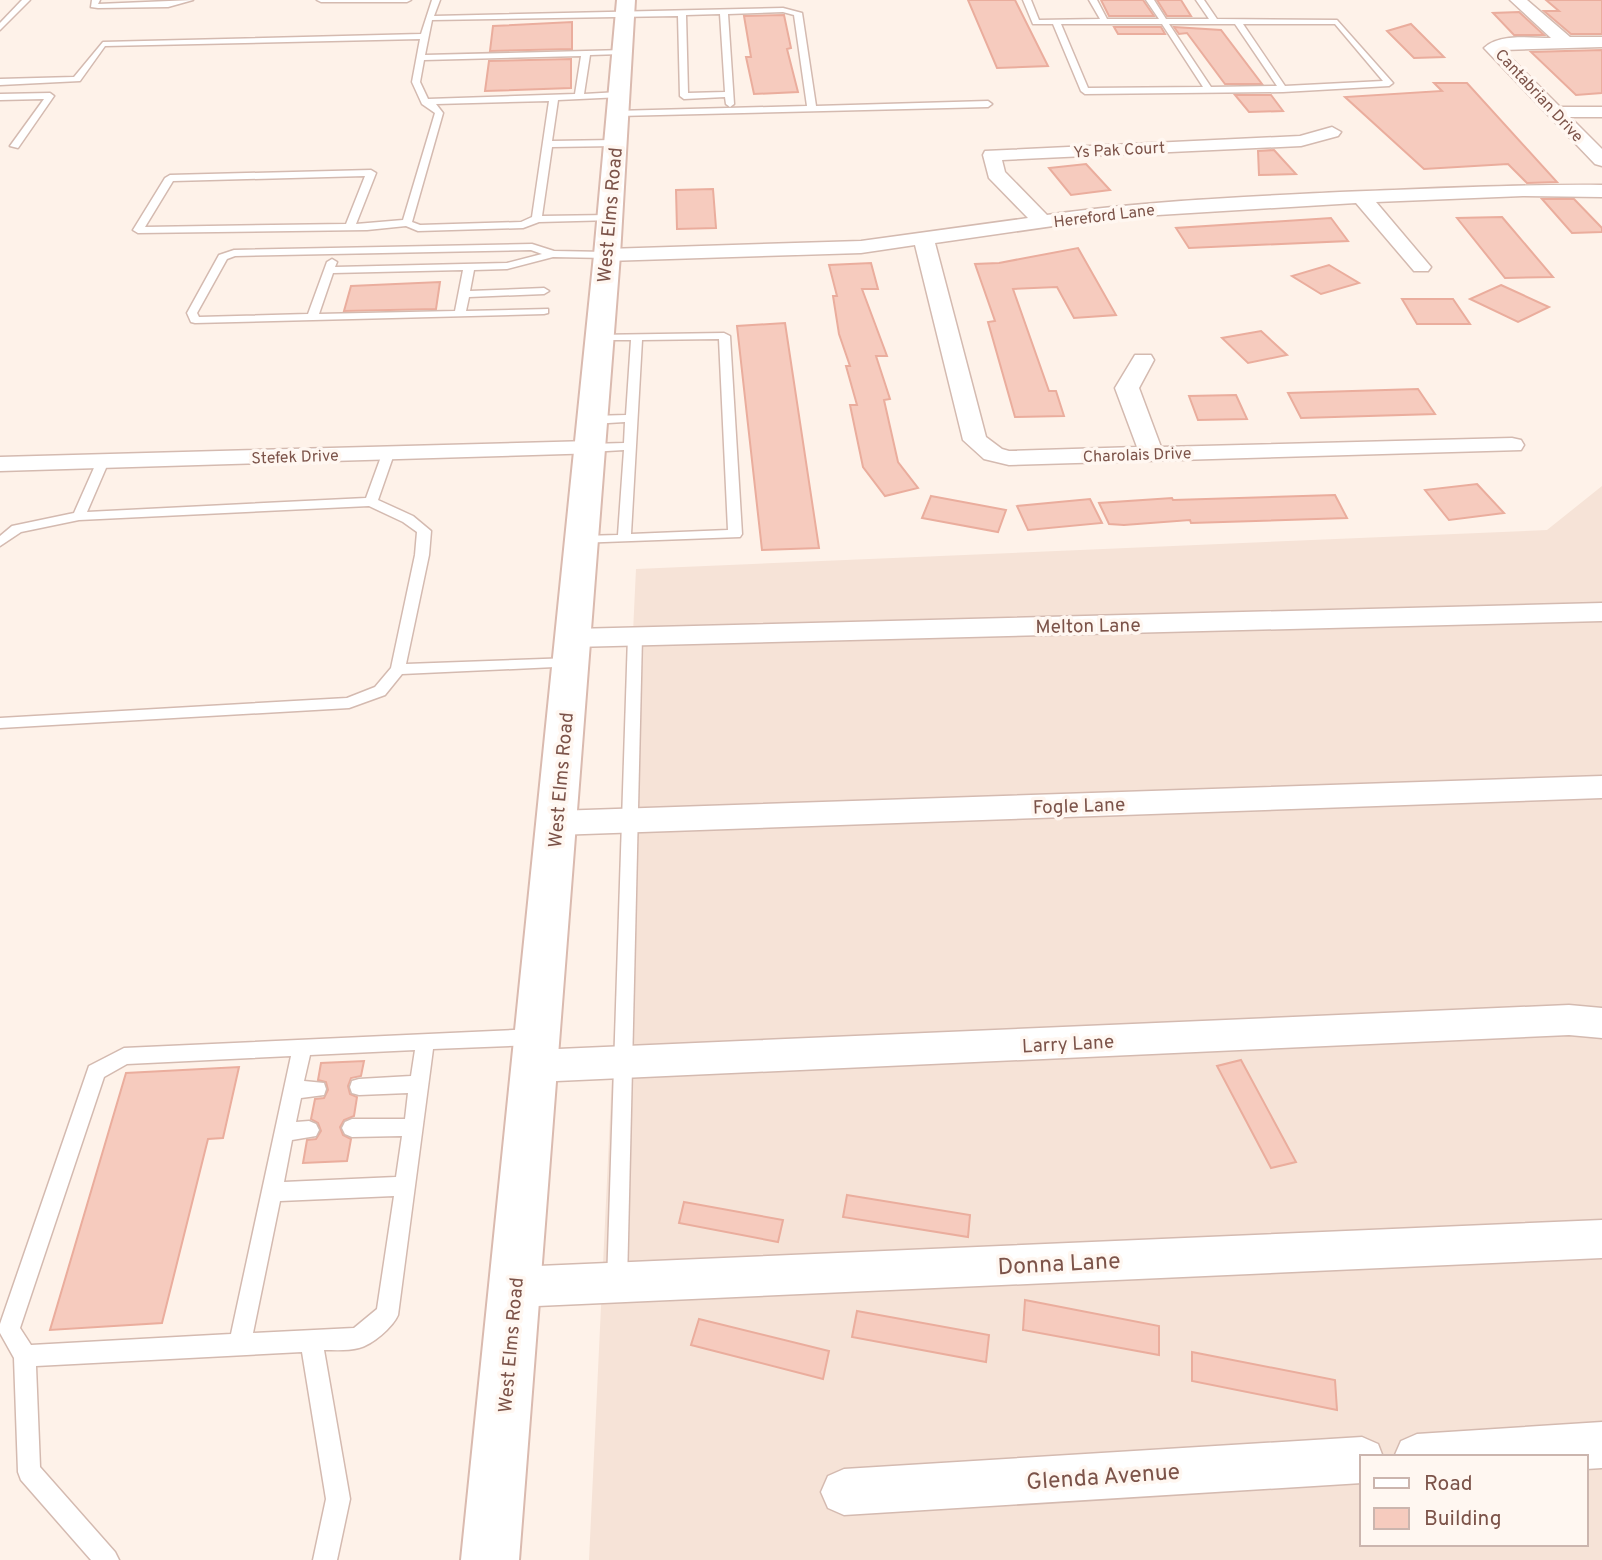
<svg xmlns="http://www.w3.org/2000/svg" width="1602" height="1560" font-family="Overpass,sans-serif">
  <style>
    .residential { fill: #f6e3d7; fill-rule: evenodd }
    .building { fill: #f6cbbe; stroke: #eaad9d; stroke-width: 2 }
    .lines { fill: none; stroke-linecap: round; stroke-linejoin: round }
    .lane-casing { stroke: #d4bab0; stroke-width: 3 }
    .street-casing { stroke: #d4bab0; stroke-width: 3 }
    .secondary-casing { stroke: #dabaaf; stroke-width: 4 }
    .lane { fill: #fff; fill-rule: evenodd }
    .street { fill: #fff; fill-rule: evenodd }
    .secondary { fill: #fff; fill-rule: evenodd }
    .labels { text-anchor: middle; stroke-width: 7; stroke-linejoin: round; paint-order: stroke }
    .far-street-label { font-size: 16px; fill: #7c5349; stroke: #fff7f1 }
    .street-label { font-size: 19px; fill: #7c5349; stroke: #fff7f1 }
    .near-street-label { font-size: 23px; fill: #7c5349; stroke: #fff7f1 }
  </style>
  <rect width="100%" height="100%" fill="#fef2e9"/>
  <!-- residential -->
  <path class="residential" d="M1602,486V1560H589L636,569L1547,530ZM1362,1457H1586V1544H1362Z"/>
  <!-- building -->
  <g class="building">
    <path d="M968,0H1015L1048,66L997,68Z"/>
    <path d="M1101,0H1143L1154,16H1109Z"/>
    <path d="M1157,0H1181L1191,16H1167Z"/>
    <path d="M1546,0H1602V34H1571L1544,11H1559Z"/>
    <path d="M1519,12L1544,35H1514L1493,13Z"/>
    <path d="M784,15L791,48L787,49L798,92L754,94L746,57H751L744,16Z"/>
    <path d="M572,22V49L490,51L493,26Z"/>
    <path d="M1411,24L1444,57L1414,58L1387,31Z"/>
    <path d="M1114,27H1161L1165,34H1118Z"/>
    <path d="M1174,27L1221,30L1262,84H1225L1187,33L1179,34Z"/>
    <path d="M1602,50V93L1576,95L1531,52Z"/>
    <path d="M571,59V88L485,91L489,61Z"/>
    <path d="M1434,83H1467L1557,182L1527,183L1508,164L1424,169L1345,97L1442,91Z"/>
    <path d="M1235,95H1271L1283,111L1249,112Z"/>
    <path d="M1274,150L1296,174L1259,175L1258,151Z"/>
    <path d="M1086,164L1110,190L1071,195L1049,168Z"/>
    <path d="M713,189L716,228L677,229L676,190Z"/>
    <path d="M1542,199H1574L1602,228V232L1572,233Z"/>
    <path d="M1502,217L1553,277L1505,278L1457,218Z"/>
    <path d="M1331,218L1348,241L1189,248L1176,228Z"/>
    <path d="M1078,248L1116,315L1074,318L1057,287L1013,289L1049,391H1056L1064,416L1015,417L988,322L995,321L975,264L999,263Z"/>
    <path d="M871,263L878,289H862L887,356H876L890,399L884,400L898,462L918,488L885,496L863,467L850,405H857L846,366H850L839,334L833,296H837L829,265Z"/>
    <path d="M1329,265L1359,283L1321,294L1292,276Z"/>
    <path d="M440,282L436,309L344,311L351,286Z"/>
    <path d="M1501,285L1549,307L1518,322L1470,299Z"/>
    <path d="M1402,299H1453L1470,324H1417Z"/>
    <path d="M785,323L819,548L762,550L737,326Z"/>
    <path d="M1261,331L1287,355L1248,363L1222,338Z"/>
    <path d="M1418,389L1435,414L1301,418L1288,393Z"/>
    <path d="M1236,395L1247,419L1198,420L1189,396Z"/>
    <path d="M1477,484L1504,513L1449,520L1425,490Z"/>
    <path d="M1335,495L1347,518L1191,523L1190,520L1124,525L1109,524L1099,503L1172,498L1173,500Z"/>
    <path d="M931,496L1006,510L998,532L922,518Z"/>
    <path d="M1090,499L1102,523L1028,530L1017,506Z"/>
    <path d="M1241,1060L1296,1162L1271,1168L1217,1066Z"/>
    <path d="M364,1061L361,1076L351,1078L348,1086L350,1094L357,1097L354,1116L344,1120L340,1127L343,1135L351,1139L347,1161L303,1163L307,1140L316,1139L321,1131L318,1123L311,1119L315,1099L324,1098L328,1090L326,1082L318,1080L321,1063Z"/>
    <path d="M239,1067L223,1138L208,1139L162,1323L50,1330L126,1073Z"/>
    <path d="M847,1195L970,1215L968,1237L843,1217Z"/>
    <path d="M684,1202L783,1220L778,1242L679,1223Z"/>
    <path d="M1025,1300L1159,1326V1355L1023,1330Z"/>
    <path d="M857,1311L989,1335L986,1362L852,1337Z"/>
    <path d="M699,1319L829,1351L823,1379L691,1345Z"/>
    <path d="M1192,1352L1335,1380L1337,1410L1192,1381Z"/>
  </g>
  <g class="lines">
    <!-- lane casing -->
    <g class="lane-casing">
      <g id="lane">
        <path d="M22,0H30L0,30V23Z"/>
        <path d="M92,0H100L98,4L193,0L168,7L98,8L91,7Z"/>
        <path d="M317,0H411L407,2H321Z"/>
        <path d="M432,0H440L434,16L783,8L802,13L816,106L988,101L992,104L988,107L618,116L615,115V111L807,106L794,15L783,12L728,14L734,104L730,107L726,104L725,97L684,99L680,96L678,16L432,20L425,55L625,50V54H622L590,55L584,94L619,92L623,95L622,97L558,100L552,141L615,140L620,143L615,146L552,147L542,216L610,215L615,218L614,220L539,222L523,228L418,231L406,226L367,230L138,233L133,230L165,178L170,175L371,170L376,173L356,224L403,220L435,113L422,104L412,82L420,39L105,46L80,81L0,85V79L74,77L103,42L421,34ZM720,14L725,92L688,93L686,15ZM581,56L575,94L428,99L420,82L424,60ZM549,101L532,217L521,222L420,225L412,222L443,113L436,104ZM365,176L346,224L145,227L173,181Z"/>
        <path d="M1023,0H1031L1039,20L1100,19L1089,0H1097L1107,19H1159L1146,0H1154L1166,19H1209L1196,0H1204L1217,19L1337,20L1393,83L1389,86L1283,92L1085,94L1081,91L1053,24H1033ZM1061,24H1162L1203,87L1088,88ZM1169,24H1235L1277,86L1211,87ZM1243,24H1335L1383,81L1285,86Z"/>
        <path d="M0,94L50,93L54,96L18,148L10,146L44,99L0,100Z"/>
        <path d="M532,244L554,251L607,252L612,255L607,258L553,257L507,269L474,270L470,291L544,288L549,291L544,294L469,297L466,311L548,309V313L544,314L195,323L191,322L187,313L219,255L234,250ZM531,250L542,254L507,263L335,267L337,262L332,259L327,262L308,314L199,317L197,313L227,259L235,256ZM463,270L455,311L319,314L333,273Z"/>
        <path d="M724,333L730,336L742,534L740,537L577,543L575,540L582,536L618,535L624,450L590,452L584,448L590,444L624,443L625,422L592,424L586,420L592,416L626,415L631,340H598L594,339V335ZM719,339L728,530L631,534L642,340Z"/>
        <path d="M388,450L394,454L378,500L413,516L431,531L429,555L406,664L571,658L576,660L578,663L576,666L402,674L385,695L349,708L0,728V718L347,698L375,687L391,668L415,555L417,532L403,522L369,506L79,520L21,532L0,546V536L12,526L74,513L97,461L103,457L109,461L87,512L366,498L382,454Z"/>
        <path d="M635,631L642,636L627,1283L624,1290L617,1293L610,1290L607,1283L628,636Z"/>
        <path d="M535,1029L542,1032L544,1037L542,1042L535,1045L433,1049L398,1315C393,1327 372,1345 359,1348C348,1351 335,1350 324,1350L350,1499L337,1560H313L326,1499L302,1352L36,1366L40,1467L115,1552L119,1560H91L21,1480L18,1472L14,1358L0,1333V1324L89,1066L124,1048ZM415,1050L411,1076L359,1079L352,1081L350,1087L352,1093L359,1095L408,1093L405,1119H352L345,1122L342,1128L345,1134L352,1137L402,1136L396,1177L284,1182L292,1140L316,1136L319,1130L316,1124L309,1121L296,1122L301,1098L324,1095L326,1089L324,1083L304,1081L310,1055ZM291,1056L231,1334L31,1345L20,1328L104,1077L127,1064ZM394,1196L377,1309L354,1328L253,1333L280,1201Z"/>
      </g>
    </g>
    <!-- street casing -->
    <g class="street-casing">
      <g id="street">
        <path d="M1510,0H1527L1570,37H1602V47L1503,50L1560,107H1602V117H1570L1602,149V166L1595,164L1484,48C1499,33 1531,38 1551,38Z"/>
        <path d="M1332,127L1341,132L1338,136L1301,146L1002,160L1005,172L1047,215C1144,201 1242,197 1340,192C1427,189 1515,184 1602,185V197L1523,196L1376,202L1431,267L1428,271H1414L1356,203L1109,218L935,243L986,437L1002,449L1009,451L1137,447L1115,388L1135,355H1151L1154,360L1139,388L1161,447L1512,438L1521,440L1524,445L1521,450L1009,465L984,459L963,440L915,245L861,253L607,261L600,259L597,255L600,251L607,249L861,241L1028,218L989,178L983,155L985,151L1300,136Z"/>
        <path d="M590,441L599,443L602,448L599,453L0,471V457Z"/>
        <path d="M1602,603V621L573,647L563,645L559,638L563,631L573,629Z"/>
        <path d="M1602,776V798L556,835L545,831L540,823L545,815L556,811Z"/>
        <path d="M1569,1005L1602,1008V1038L1569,1035L535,1082L522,1077L516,1066L522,1055L535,1050Z"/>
        <path d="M1602,1220V1258L515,1307L500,1301L494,1287L500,1273L515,1267Z"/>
        <path d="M1602,1422V1468L1586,1469V1457H1394L1401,1441L1417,1434Z"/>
        <path d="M1362,1437L1378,1444L1383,1457H1362V1483L844,1515L828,1508L821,1492L828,1476L844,1469Z"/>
      </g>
    </g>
    <!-- secondary casing -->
    <g class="secondary-casing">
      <path id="secondary" d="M617,0H635L620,255L519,1560H461L594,255Z"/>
    </g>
    <!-- lane -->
    <use href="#lane" class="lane"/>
    <!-- street -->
    <use href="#street" class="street"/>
    <!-- secondary -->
    <use href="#secondary" class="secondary"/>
  </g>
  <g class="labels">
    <!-- far-street labels -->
    <g class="far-street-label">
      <text transform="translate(1540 95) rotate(47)" y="6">Cantabrian Drive</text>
      <text transform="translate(1119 149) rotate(-3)" y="6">Ys Pak Court</text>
      <text transform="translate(1104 215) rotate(-7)" y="6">Hereford Lane</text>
      <text transform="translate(1137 454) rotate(-2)" y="6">Charolais Drive</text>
      <text transform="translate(295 456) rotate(-2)" y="6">Stefek Drive</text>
    </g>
    <!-- street labels -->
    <g class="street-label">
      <text transform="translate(609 215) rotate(-85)" y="7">West Elms Road</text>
      <text transform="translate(1088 625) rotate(-1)" y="7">Melton Lane</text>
      <text transform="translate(560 780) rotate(-85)" y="7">West Elms Road</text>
      <text transform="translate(1079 805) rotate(-2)" y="7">Fogle Lane</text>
      <text transform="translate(1068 1043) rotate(-3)" y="7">Larry Lane</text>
      <text transform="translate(510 1345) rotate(-85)" y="7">West Elms Road</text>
    </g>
    <!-- near-street labels -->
    <g class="near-street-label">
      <text transform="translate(1059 1263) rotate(-3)" y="8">Donna Lane</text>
      <text transform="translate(1103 1476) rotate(-4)" y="8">Glenda Avenue</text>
    </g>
  </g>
  <!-- legend -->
  <rect x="1360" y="1455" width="228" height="91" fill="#fff7f1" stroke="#cbb5ae" stroke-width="2"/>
  <rect x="1374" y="1478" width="35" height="10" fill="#ffffff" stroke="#cbb5ae" stroke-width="2"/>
  <text x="1424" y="1490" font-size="21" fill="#7c5349">Road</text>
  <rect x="1374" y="1508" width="35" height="21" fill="#f6cbbe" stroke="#cbb5ae" stroke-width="2"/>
  <text x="1424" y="1525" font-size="21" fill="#7c5349">Building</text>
</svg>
